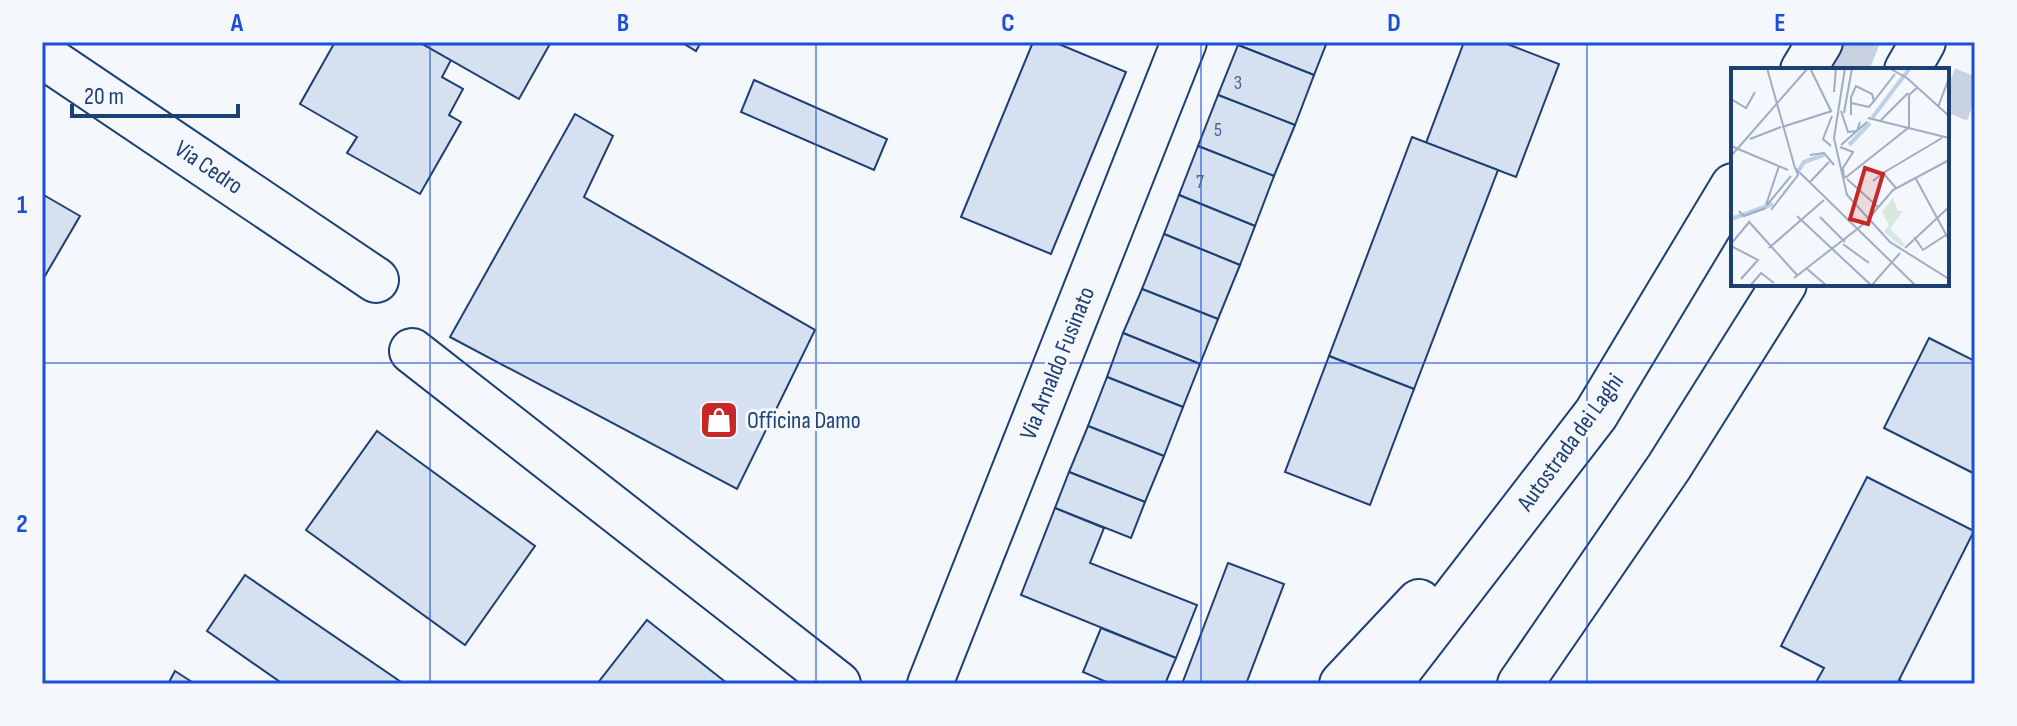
<svg xmlns="http://www.w3.org/2000/svg" width="2017" height="726" font-family="'Sofia Sans Condensed',sans-serif">
  <style>
    .building { fill: #d5e0f0; stroke: #1d3f73; stroke-width: 2 }
    .lines { fill: none; stroke-linecap: round; stroke-linejoin: round }
    .tertiary-tunnel { stroke: #c9d2e0; stroke-width: 44; stroke-dasharray: 44 22; stroke-linecap: butt }
    .minor-casing { stroke: #1d3f73; stroke-width: 48 }
    .motorway-casing { stroke: #1d3f73; stroke-width: 48 }
    .minor { stroke: #f4f7fb; stroke-width: 44 }
    .motorway { stroke: #f4f7fb; stroke-width: 44 }
    .grid { fill: none; stroke: #1d4ed8; stroke-width: 2; stroke-opacity: 0.55 }
    .labels { text-anchor: middle; stroke-width: 6; stroke-linejoin: round; paint-order: stroke }
    .number-label { font-size: 20px; fill: #4b6792 }
    .street-label { font-size: 24px; fill: #1d3f73; stroke: #f4f7fb }
    .poi-label { font-size: 24px; fill: #1d3f73; stroke: #f4f7fb; text-anchor: start }
    .inset-river { fill: none; stroke: #bed0e5; stroke-width: 4 }
    .inset-road { fill: none; stroke: #9eadc5; stroke-width: 2 }
    .view { fill: #c62828; fill-opacity: 0.15; stroke: #c62828; stroke-width: 4 }
    .inset-edge { fill: none; stroke: #1d3f73; stroke-width: 4 }
    .neatline { fill: none; stroke: #1d4ed8; stroke-width: 3 }
    .grid-label { font-size: 26px; text-anchor: middle; font-weight: bold; fill: #1d4ed8 }
  </style>
  <rect width="100%" height="100%" fill="#f4f7fb"/>
  <!-- building -->
  <g class="building">
    <path d="M335,42H419L451,60L442,77L463,89L449,115L461,122L420,194L347,153L357,137L300,104Z"/>
    <path d="M419,42H551L519,99Z"/>
    <path d="M681,42H701L696,51Z"/>
    <path d="M1033,42H1054L1126,72L1051,254L961,217Z"/>
    <path d="M1239,42H1327L1314,75L1238,45Z"/>
    <path d="M1464,42H1502L1559,64L1516,177L1426,143Z"/>
    <path d="M1238,45L1314,75L1295,125L1218,95Z"/>
    <path d="M754,80L887,139L874,170L741,112Z"/>
    <path d="M1218,95L1295,125L1274,176L1198,146Z"/>
    <path d="M575,114L613,136L584,197L815,330L737,489L450,337Z"/>
    <path d="M1412,137L1498,170L1414,389L1329,356Z"/>
    <path d="M1198,146L1274,176L1255,226L1179,195Z"/>
    <path d="M42,194L80,216L42,281Z"/>
    <path d="M1179,195L1255,226L1240,265L1164,234Z"/>
    <path d="M1164,234L1240,265L1218,319L1142,289Z"/>
    <path d="M1142,289L1218,319L1200,364L1123,333Z"/>
    <path d="M1123,333L1200,364L1183,407L1107,377Z"/>
    <path d="M1929,338L1975,361V474L1884,428Z"/>
    <path d="M1329,356L1414,389L1370,505L1285,472Z"/>
    <path d="M1107,377L1183,407L1164,456L1088,426Z"/>
    <path d="M1088,426L1164,456L1145,502L1069,472Z"/>
    <path d="M377,431L535,546L465,645L306,530Z"/>
    <path d="M1069,472L1145,502L1131,538L1055,508Z"/>
    <path d="M1867,477L1974,531L1899,680L1907,684H1815L1824,668L1781,646Z"/>
    <path d="M1055,508L1104,528L1090,563L1197,605L1176,658L1021,595Z"/>
    <path d="M1228,563L1284,584L1246,684H1182Z"/>
    <path d="M245,575L404,684H283L207,631Z"/>
    <path d="M647,620L728,684H597Z"/>
    <path d="M1101,628L1176,658L1165,684H1111L1083,672Z"/>
    <path d="M175,671L195,684H168Z"/>
  </g>
  <g class="lines">
    <!-- tertiary-tunnel -->
    <g class="tertiary-tunnel">
      <path d="M1833,42L1902,70"/>
      <path d="M1947,89L1975,100"/>
    </g>
    <!-- minor casing -->
    <g class="minor-casing">
      <g id="minor">
        <path d="M42,55L376,280"/>
        <path d="M412,351L838,684"/>
        <path d="M930,684L1184,42"/>
      </g>
    </g>
    <!-- motorway casing -->
    <g class="motorway-casing">
      <g id="motorway">
        <path d="M1803,70L1820,42"/>
        <path d="M1907,70L1923,42"/>
        <path d="M1342,684L1419,602"/>
        <path d="M1388,684L1596,414L1733,186"/>
        <path d="M1520,684L1669,467L1784,284"/>
      </g>
    </g>
    <!-- minor -->
    <use href="#minor" class="minor"/>
    <!-- motorway -->
    <use href="#motorway" class="motorway"/>
  </g>
  <!-- grid -->
  <path class="grid" d="M430,42V684M816,42V684M1201,42V684M1587,42V684M42,363H1975"/>
  <!-- icons -->
  <defs>
    <g id="shop-square" transform="scale(2)"><rect x="-9" y="-9" width="18" height="18" rx="4" fill="#c62828" stroke="#f4f7fb"/><path d="M-5-2.5h2.3a2.7 3.5 0 0 1 5.4 0H5L5.5 6h-11ZM-1.5-2.5h3a1.5 2.3 0 0 0-3 0Z" fill="#fff"/></g>
  </defs>
  <g fill-rule="evenodd">
    <use href="#shop-square" x="719" y="420"/>
  </g>
  <g class="labels">
    <!-- number labels -->
    <g class="number-label">
      <text x="1238" y="89">3</text>
      <text x="1218" y="136">5</text>
      <text x="1200" y="188">7</text>
    </g>
    <!-- street labels -->
    <g class="street-label">
      <text transform="translate(209 167) rotate(34)" y="8">Via Cedro</text>
      <text transform="translate(1057 363) rotate(-68)" y="8">Via Arnaldo Fusinato</text>
      <text transform="translate(1570 442) rotate(-54)" y="8">Autostrada dei Laghi</text>
    </g>
    <!-- poi labels -->
    <g class="poi-label">
      <text x="747" y="428">Officina Damo</text>
    </g>
  </g>
  <!-- overview -->
  <g transform="translate(1731 68)">
    <rect width="218" height="218" fill="#f4f7fb"/>
    <path d="M162,130L167,143H172L159,161L174,176L171,179L153,164L158,157L151,144Z" fill="#d7e8df"/>
    <path class="inset-river" d="M141,50L179,0M118,77L139,55M68,102L73,94L93,87M0,151L42,136"/>
    <path class="inset-road" d="M36,0L64,100L185,218M79,0L100,43M114,0L103,70L116,127L159,174L218,211M158,0L176,10L218,48M103,24L105,0M0,31L15,40L24,24M143,33L164,6M207,39L218,10M110,43L117,64L126,63L129,54M113,45L121,0M120,47V29L125,18L141,26L143,33L138,39L120,35M137,50L218,70M150,52L177,25M51,59L101,43M178,60V27L187,19M19,71L50,59M110,77L136,54M0,78L57,102M100,78L92,71L101,48M109,79L122,84L112,100L113,110M79,87L93,85L103,97M0,88L77,0M152,105L211,70M114,110L177,60M116,111L147,139M185,111L218,172M142,113L152,105L165,120M78,115L98,94M35,137L48,98M36,137L60,108M40,142L67,107L65,102M8,143L13,148L35,140M66,148L141,218M89,149L114,174M138,150L162,122L218,92M19,155L66,207M183,169L192,182L218,165M0,176L19,153M112,176L138,195M0,178L27,192L10,211M38,180L93,132M174,180L218,139M75,200L96,218M63,210L134,155M19,218L30,205L43,215M140,218L169,185"/>
    <path class="view" d="M134,100L152,106L137,156L119,151Z"/>
    <rect width="218" height="218" class="inset-edge"/>
  </g>
  <!-- border -->
  <rect width="2017" height="726" fill="none" stroke="#f4f7fb" stroke-width="88"/>
  <!-- scale -->
  <path d="M72 104v12h166v-12" fill="none" stroke="#1d3f73" stroke-width="4"/>
  <text x="84" y="104" font-size="24" fill="#1d3f73" stroke="#f4f7fb" stroke-width="6" paint-order="stroke">20 m</text>
  <rect x="44" y="44" width="1929" height="638" class="neatline"/>
  <g class="grid-label">
    <text x="237" y="31">A</text>
    <text x="623" y="31">B</text>
    <text x="1008" y="31">C</text>
    <text x="1394" y="31">D</text>
    <text x="1780" y="31">E</text>
    <text x="22" y="213">1</text>
    <text x="22" y="532">2</text>
  </g>
</svg>
